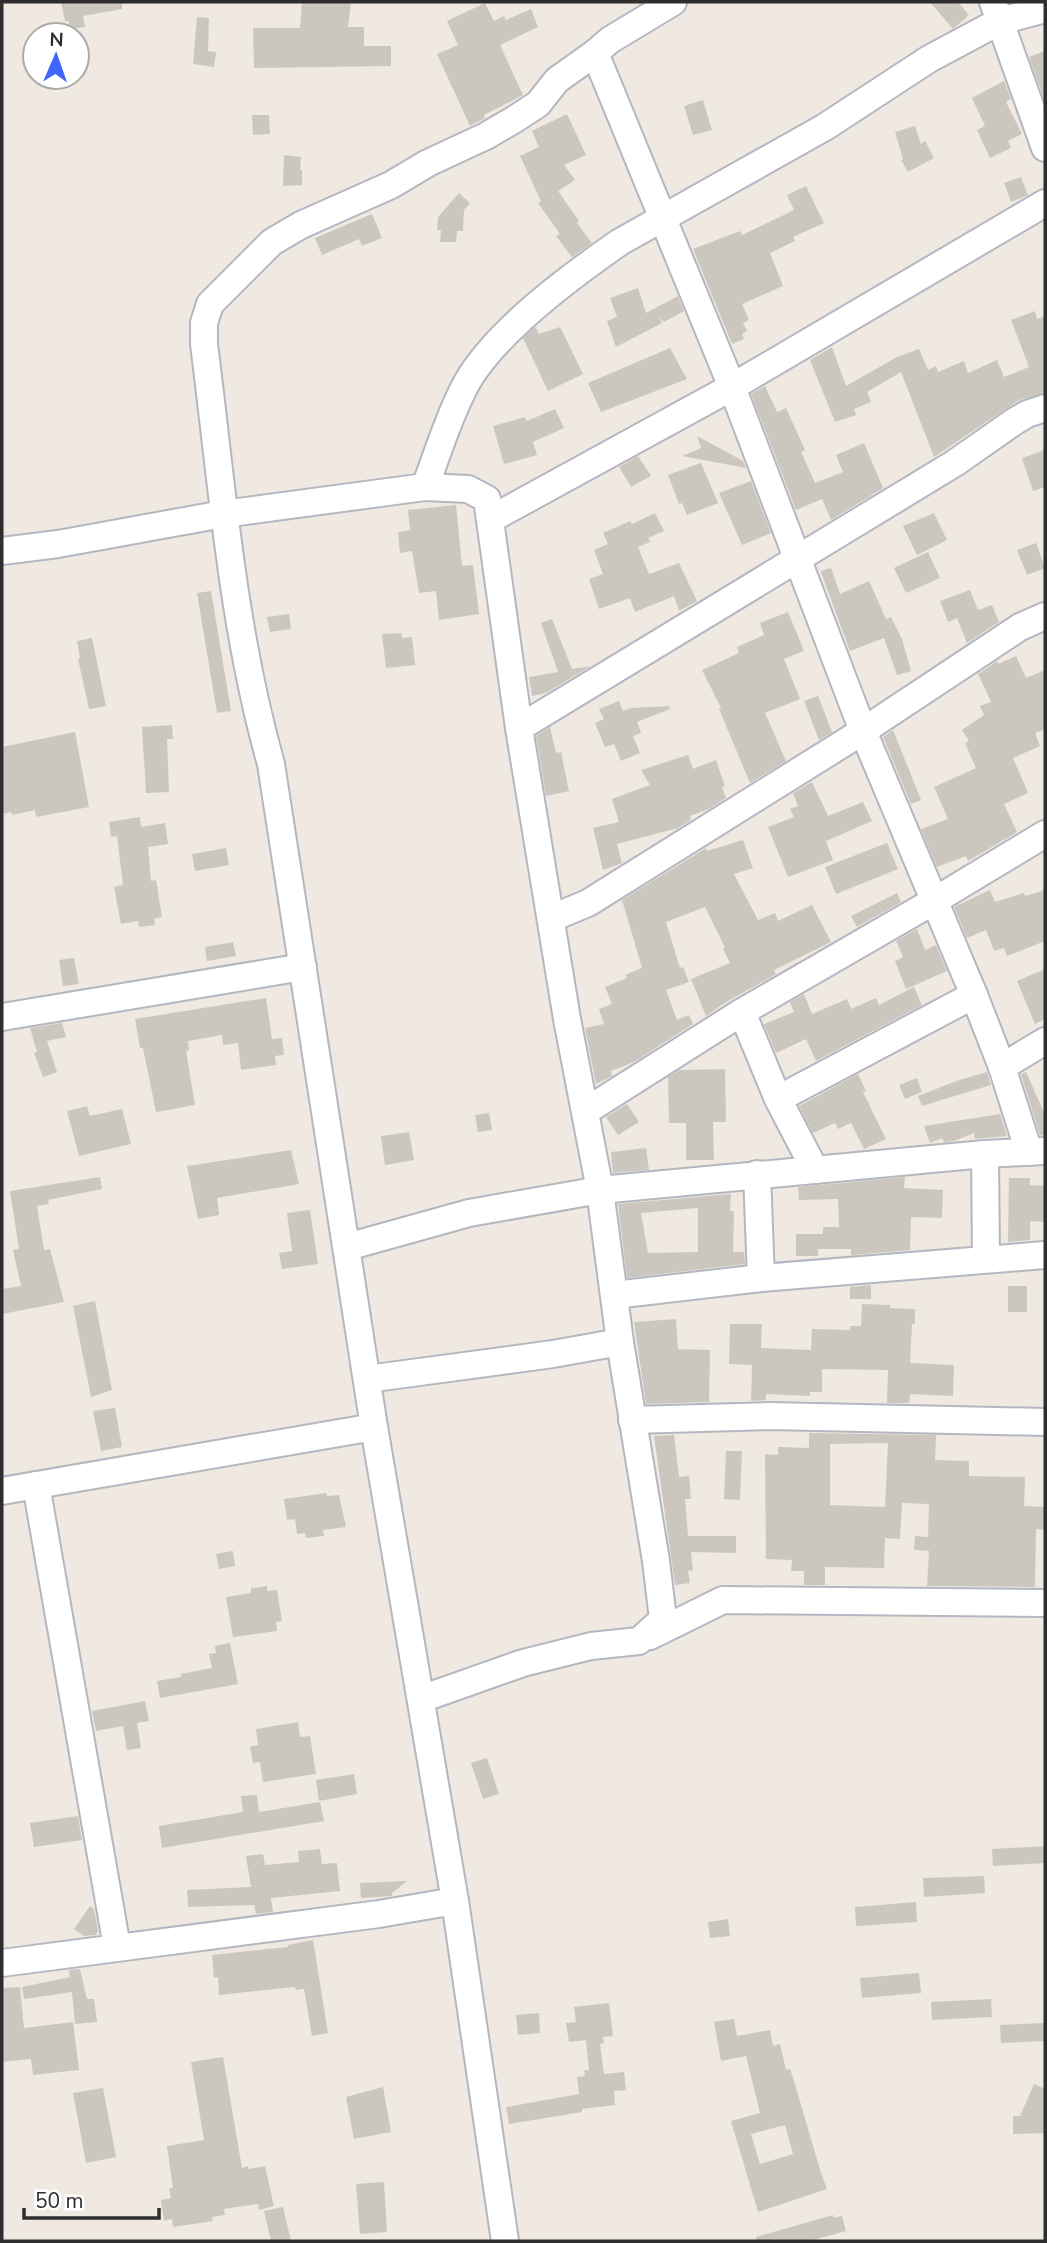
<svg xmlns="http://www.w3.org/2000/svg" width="1047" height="2243" font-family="'Nunito Sans',sans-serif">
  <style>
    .building { fill: #cbc7bf; fill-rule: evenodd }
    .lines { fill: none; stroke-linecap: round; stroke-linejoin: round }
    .minor-casing { stroke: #b4b7c1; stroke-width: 30 }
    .minor { stroke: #fff; stroke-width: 26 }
  </style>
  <rect width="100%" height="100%" fill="#efe9e1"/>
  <!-- building -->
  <g class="building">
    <path d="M61,2H122V9L83,16L85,27L70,29L69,21H65Z"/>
    <path d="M302,2H351L348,27H364V46H391V66L254,68L253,28H300Z"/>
    <path d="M930,2H958L969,15L953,29Z"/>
    <path d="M485,3L494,21L504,16L506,20L531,9L538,27L500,45L523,95L484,115L485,118L470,126L437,54L458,45L447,21Z"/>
    <path d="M197,17L209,18L208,51L216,52L214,67L193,64Z"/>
    <path d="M1045,51V102L1029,57Z"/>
    <path d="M1004,81L1011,99L1006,102L1022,134L1008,141L1011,148L990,158L977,130L985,126L972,98Z"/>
    <path d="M703,100L712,130L693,135L684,106Z"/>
    <path d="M567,114L586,155L564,165L575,180L558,191L579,221L577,223L592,243L572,257L556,236L560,234L538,203L541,201L520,156L539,147L532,131Z"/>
    <path d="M252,115H269L270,134L253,135Z"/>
    <path d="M915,126L921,144L925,141L934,158L908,172L901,160L903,159L895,132Z"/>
    <path d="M284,155L301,157L300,170H302V185L283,186Z"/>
    <path d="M1021,177L1028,195L1011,202L1004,183Z"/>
    <path d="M806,186L824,223L793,237L795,241L770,253L783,286L742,304L749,320L743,323L747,331L742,334L744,339L732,344L693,249L740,231L742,235L794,210L787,195Z"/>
    <path d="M459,193L470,203L464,210L463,231H457L456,242H440L441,230H437L438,217Z"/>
    <path d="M372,214L382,238L362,246L359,239L322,255L315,238Z"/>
    <path d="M638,288L646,313L678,296L684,311L664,322L659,317L662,323L616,347L607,321L617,317L610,298Z"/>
    <path d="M1035,311L1037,319L1045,316V393L1019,400L934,457L901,372L867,392L871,402L854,409L856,415L835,422L810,360L832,347L846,386L897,357L919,349L928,370L936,366L938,372L964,361L968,373L997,360L1004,377L1029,367L1011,320Z"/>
    <path d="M535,327L539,334L560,327L583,374L548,391L523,338Z"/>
    <path d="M670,348L687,379L601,412L588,383Z"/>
    <path d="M765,386L777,412L786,408L805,450L801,452L815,483L843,472L836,455L864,443L883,488L831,520L822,499L796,510L751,394Z"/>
    <path d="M555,409L564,428L533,442L537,455L504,464L493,426L525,417L527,421Z"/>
    <path d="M697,436L743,461L746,468L682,456L701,448Z"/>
    <path d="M1045,450V487L1033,491L1022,458Z"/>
    <path d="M638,456L651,476L631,487L619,467Z"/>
    <path d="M701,463L718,503L687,515L682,503L679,504L668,475Z"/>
    <path d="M751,481L771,533L742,545L719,493Z"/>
    <path d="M456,505L462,566L473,565L479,614L439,620L436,591L419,593L412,551L400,553L398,532L410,530L408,510Z"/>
    <path d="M655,513L664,531L648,538L650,542L638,547L649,574L679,563L697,601L679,611L674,596L635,612L630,598L599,609L589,579L603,574L594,550L608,544L603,533L630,521L632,524Z"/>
    <path d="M934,513L947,540L917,555L903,526Z"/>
    <path d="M1036,543L1045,568L1027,575L1017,550Z"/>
    <path d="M928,552L940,578L906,593L894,568Z"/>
    <path d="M819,567L821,571L831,568L840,594L869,581L886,619L891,617L902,639L911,671L897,675L884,638L850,651Z"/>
    <path d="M970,590L978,610L992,605L999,622L967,643L957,618L948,622L940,601Z"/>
    <path d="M211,591L231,711L217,713L197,593Z"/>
    <path d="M788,612L804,651L784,659L800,699L765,713L786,761L750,783L719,709L721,708L702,670L739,653L737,647L764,635L760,623Z"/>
    <path d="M289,614L291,629L270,632L267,617Z"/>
    <path d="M552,619L572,669L591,666L546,693L532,696L529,677L558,672L541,623Z"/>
    <path d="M401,633L402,638L412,637L415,665L386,668L382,634Z"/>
    <path d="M92,638L106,706L89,709L78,659L80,658L77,641Z"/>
    <path d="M1016,656L1026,678L1045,670V729L1035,733L1040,746L1013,758L1028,793L1004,804L1017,832L968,861L966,856L937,867L921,829L948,819L934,787L976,768L965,743L969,741L962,730L984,715L980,706L991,702L978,674L997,661L998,664Z"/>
    <path d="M818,696L832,732L819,740L804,701Z"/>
    <path d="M619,701L623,711L631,708L669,706L670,709L637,722L641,733L633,736L640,753L621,761L614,744L605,747L595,723L604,719L599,709Z"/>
    <path d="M172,725L173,739H167L169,792L146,793L142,727Z"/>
    <path d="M550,727L556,753L561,752L569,791L546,796L536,736Z"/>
    <path d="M893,730L921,800L911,804L883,737Z"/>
    <path d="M75,732L89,807L36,817L35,810L12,815L11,812L2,814V747Z"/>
    <path d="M688,755L693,769L716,760L725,786L722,787L726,798L709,809L690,816L691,820L678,828L617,844L622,863L603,870L593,828L619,822L612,799L650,785L641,770Z"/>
    <path d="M812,782L828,816L863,802L872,821L826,841L833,860L788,877L768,827L794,817L790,809L798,806L793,793Z"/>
    <path d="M140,817L141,827L165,823L168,844L148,847L151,881L156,880L162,917L154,919L155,925L139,927L138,921L121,924L114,887L123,885L117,836L111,837L109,822Z"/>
    <path d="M743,840L753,868L734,874L758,920L775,913L778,921L812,905L831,942L774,970L776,974L723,1004L706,1016L691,979L730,963L723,949L725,948L705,907L666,922L680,968L683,967L689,982L666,990L677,1020L689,1015L693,1024L634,1062L611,1071L612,1076L596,1084L585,1028L604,1024L599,1009L612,1004L605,987L627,978L625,975L642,968L622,900L706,848L707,851Z"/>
    <path d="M887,843L898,869L836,894L825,867Z"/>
    <path d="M226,848L229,865L195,871L192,854Z"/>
    <path d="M990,890L995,902L1024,893L1025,896L1045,890V941L1007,956L1004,948L994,951L986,930L967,938L954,907Z"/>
    <path d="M897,893L901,902L857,927L851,916Z"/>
    <path d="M917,929L925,950L936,945L947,971L906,989L895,961L903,957L896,941Z"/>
    <path d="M233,942L236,956L207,961L205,947Z"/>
    <path d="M74,958L79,984L63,986L59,960Z"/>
    <path d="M1045,969V1019L1035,1024L1017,981Z"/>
    <path d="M914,987L922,1005L816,1061L806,1039L776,1053L764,1024L794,1012L790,1002L804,994L812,1014L847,999L851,1009L876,998L879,1005Z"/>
    <path d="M266,998L272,1039L282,1038L284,1055L275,1056L276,1065L241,1070L238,1043L223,1045L222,1035L188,1041L189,1050L186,1051L195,1105L156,1112L143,1048H140L135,1019Z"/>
    <path d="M62,1023L66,1037L47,1041L57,1072L43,1077L34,1053L37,1052L30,1028Z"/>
    <path d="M725,1069L726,1122H713L714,1160H686V1123H669L668,1077L680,1070Z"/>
    <path d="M987,1072L991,1085L922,1106L918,1096L959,1080Z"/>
    <path d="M1026,1072L1045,1115V1136L1040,1135L1021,1074Z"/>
    <path d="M858,1074L866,1091L863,1092L886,1139L864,1149L851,1123L838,1129L835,1123L813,1133L799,1106Z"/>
    <path d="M917,1078L922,1092L905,1099L899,1085Z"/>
    <path d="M627,1104L639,1122L618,1135L606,1117Z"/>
    <path d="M87,1106L90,1116L122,1109L131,1144L79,1156L67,1111Z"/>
    <path d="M489,1113L492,1130L478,1132L475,1115Z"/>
    <path d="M1000,1114L1007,1136L975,1139L974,1133L954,1141L944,1142L942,1138L930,1143L924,1126Z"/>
    <path d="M409,1132L414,1160L385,1165L381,1136Z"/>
    <path d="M646,1148L649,1170L613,1173L611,1152Z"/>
    <path d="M291,1150L299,1184L217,1198L219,1215L198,1219L187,1166Z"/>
    <path d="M100,1177L102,1189L48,1200L49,1204L37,1206L44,1250L50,1249L64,1302L2,1314V1289L21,1286L13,1250L19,1249L10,1191Z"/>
    <path d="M905,1177L904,1188L943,1190L942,1218L911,1217L910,1250L851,1255V1249H818V1256H796V1234H823V1227H839L838,1199L799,1200L798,1187Z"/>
    <path d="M1009,1178H1030V1185L1045,1186V1222L1030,1221V1240L1008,1242Z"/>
    <path d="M731,1194L730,1211H734L733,1252H744L745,1264L627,1278L618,1204ZM698,1208V1252L648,1253L641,1213Z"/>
    <path d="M310,1210L318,1264L282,1269L279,1253L292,1251L287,1213Z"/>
    <path d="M871,1285V1299H850V1287Z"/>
    <rect x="1008" y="1286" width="19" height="26"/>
    <path d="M95,1301L112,1390L91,1397L73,1306Z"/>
    <path d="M862,1304L890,1305V1308L915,1309V1324H912L910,1363L954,1365L953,1396L910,1394L909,1403H887L888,1370L822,1369V1392H810V1396L766,1394V1400L751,1401L752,1365L729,1364L730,1324H762L761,1348L811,1350L812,1329L850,1330V1326H861Z"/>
    <path d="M676,1319L678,1349L710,1350L709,1402L646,1404L634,1322Z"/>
    <path d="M115,1408L122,1447L101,1451L93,1411Z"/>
    <path d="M809,1433L936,1435L935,1460L969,1461V1476L1025,1477L1024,1506L1045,1507V1530L1036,1529L1035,1587L927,1586L929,1551L914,1550L915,1536L928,1537L929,1504L902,1503L900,1539L885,1538L884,1568L825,1567V1585H804V1571H791L792,1560L766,1559L765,1454L778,1455V1447L809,1448ZM888,1443L885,1507L830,1505V1444Z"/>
    <path d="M674,1435L679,1477L689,1476L691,1499H685L688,1536H736V1553L691,1552L693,1570L688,1571L690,1583L675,1585L654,1436Z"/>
    <path d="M726,1451H742L740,1500L724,1499Z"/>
    <path d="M326,1493L327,1496L339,1495L346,1527L323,1530L324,1536L306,1538L305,1533L297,1534L295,1519L287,1520L284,1499Z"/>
    <path d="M233,1551L235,1566L219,1569L216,1554Z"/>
    <path d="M267,1586V1591L277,1590L282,1621L276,1622L277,1631L233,1637L226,1597L251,1593V1588Z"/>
    <path d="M230,1643L238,1684L160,1698L157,1681L181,1677V1674L212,1668L209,1654L216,1653L215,1646Z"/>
    <path d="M145,1701L149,1721L137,1723L141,1748L127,1750L123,1726L96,1731L92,1711Z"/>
    <path d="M298,1722L300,1737L310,1736L316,1774L263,1782L260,1762L253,1763L250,1747L258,1745L256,1729Z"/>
    <path d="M487,1758L499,1794L483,1799L471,1763Z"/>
    <path d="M354,1774L357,1794L319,1801L316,1780Z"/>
    <path d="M257,1795L259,1812L320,1802L324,1821L162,1848L159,1826L243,1812L241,1796Z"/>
    <path d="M78,1816L82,1840L34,1847L30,1823Z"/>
    <path d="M1045,1846V1863L993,1866L992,1849Z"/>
    <path d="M320,1849L322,1864L337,1863L340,1891L271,1898L273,1912L256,1914L254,1905L188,1907L187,1890L251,1887L246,1856L263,1854L265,1865L299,1862L298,1851Z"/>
    <path d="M984,1876L985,1893L924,1897L923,1878Z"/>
    <path d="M407,1881L392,1893V1896L361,1898L360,1883Z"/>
    <path d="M916,1902L917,1922L856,1926L855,1907Z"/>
    <path d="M90,1906L94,1909L98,1931L96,1935L84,1936L74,1929Z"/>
    <path d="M728,1919L730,1936L710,1938L708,1922Z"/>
    <path d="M313,1940L328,2033L312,2036L304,1989L296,1990L295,1987L219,1995L218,1977L214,1978L212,1955L288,1947V1945Z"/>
    <path d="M80,1969L87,1999H94L97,2022L75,2024L72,1992L24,1999L22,1987L70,1977L69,1970Z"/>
    <path d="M919,1973L921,1993L862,1998L860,1978Z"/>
    <path d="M20,1987L24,2028L73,2022L79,2070L33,2075L31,2059L2,2062V1988Z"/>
    <path d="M991,1999L992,2017L932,2020L931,2002Z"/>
    <path d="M609,2003L613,2036L603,2037L604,2043L600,2044L604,2074L624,2072L626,2090L614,2091L615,2105L582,2109V2112L509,2124L506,2107L579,2094L577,2077L585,2076L584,2070H589L586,2040L569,2042L566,2023L576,2022L574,2007Z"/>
    <path d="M539,2013L540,2033L518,2035L516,2015Z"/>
    <path d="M734,2019L737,2036L770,2030L773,2046L780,2044L786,2070L790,2069L794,2081L821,2173L827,2189L758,2212L731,2121L760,2113L746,2056L721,2061L714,2022ZM785,2125L793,2154L760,2164L751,2134Z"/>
    <path d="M1045,2023V2041L1001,2043L1000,2025Z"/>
    <path d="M223,2057L242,2168L248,2166V2169L265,2166L274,2206L259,2210L258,2204L224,2209L225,2215L212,2217L213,2221L173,2227L172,2219L164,2221L161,2200L171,2198L169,2188H173L167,2146L204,2140L191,2062Z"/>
    <path d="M1034,2084L1045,2089V2133L1013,2134V2116H1020Z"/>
    <path d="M383,2087L391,2132L354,2139L346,2097Z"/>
    <path d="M103,2088L116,2157L86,2163L73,2093Z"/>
    <path d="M384,2182L387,2232L360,2234L356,2184Z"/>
    <path d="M283,2207L291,2241H271L264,2211Z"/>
    <path d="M833,2215L834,2218L842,2216L846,2231L810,2241H757L756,2237Z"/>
  </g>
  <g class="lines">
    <!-- minor casing -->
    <g class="minor-casing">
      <g id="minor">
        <path d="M993,2L1045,148"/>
        <path d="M595,53L732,387L863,731L974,995L1002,1067L1029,1152"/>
        <path d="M425,487C437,455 447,422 462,392C487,337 571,276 620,242L825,127L929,59L1000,21L1045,9"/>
        <path d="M491,519L732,387L1045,203"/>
        <path d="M2,551L58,544L223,514L425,487L468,489L487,499L519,728L567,1019L600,1190L620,1342L656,1561L663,1619L639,1641L591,1646L523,1663L421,1699"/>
        <path d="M519,728L955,463L1015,421L1027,414L1045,408"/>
        <path d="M552,918L588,903L863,731L1020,627L1045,616"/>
        <path d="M742,1012L778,1099L815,1170"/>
        <path d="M2,1017L303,967"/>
        <path d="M1002,1067L1045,1041"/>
        <path d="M778,1099L974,995"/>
        <path d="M586,1111L742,1012L934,901L1045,834"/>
        <path d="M985,1154L986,1259"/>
        <path d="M757,1174L761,1278"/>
        <path d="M347,1247L469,1213L600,1190L985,1154L1044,1151"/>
        <path d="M614,1295L761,1278L1045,1255"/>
        <path d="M367,1379L553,1354L620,1342"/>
        <path d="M632,1420L771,1416L1045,1422"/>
        <path d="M36,1485L117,1947"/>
        <path d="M2,1491L374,1427"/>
        <path d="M650,1636L723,1600L1045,1603"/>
        <path d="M2,1963L379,1914L455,1901"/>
        <path d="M505,2241L455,1901L374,1427L271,764C232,626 222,485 204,344V323L210,304L272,242L301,225L391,185L428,163L486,136L515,119L538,104L557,80L595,53L610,40L673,2"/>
      </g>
    </g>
    <!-- minor -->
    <use href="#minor" class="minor"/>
  </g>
  <!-- border -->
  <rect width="1047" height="2243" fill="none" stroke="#2e2e2e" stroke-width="7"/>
  <!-- north arrow -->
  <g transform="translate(56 56) rotate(2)"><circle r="33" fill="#ffffff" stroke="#ababab" stroke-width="2"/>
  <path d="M0-5L12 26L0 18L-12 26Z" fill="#4165fb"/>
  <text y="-10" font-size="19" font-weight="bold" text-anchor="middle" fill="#2e2e2e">N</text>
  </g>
  <!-- scale -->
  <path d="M24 2208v10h135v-10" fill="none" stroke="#2e2e2e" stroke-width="3.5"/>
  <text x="35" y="2208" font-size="21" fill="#2e2e2e" stroke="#ffffff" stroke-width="5" paint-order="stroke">50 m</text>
</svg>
